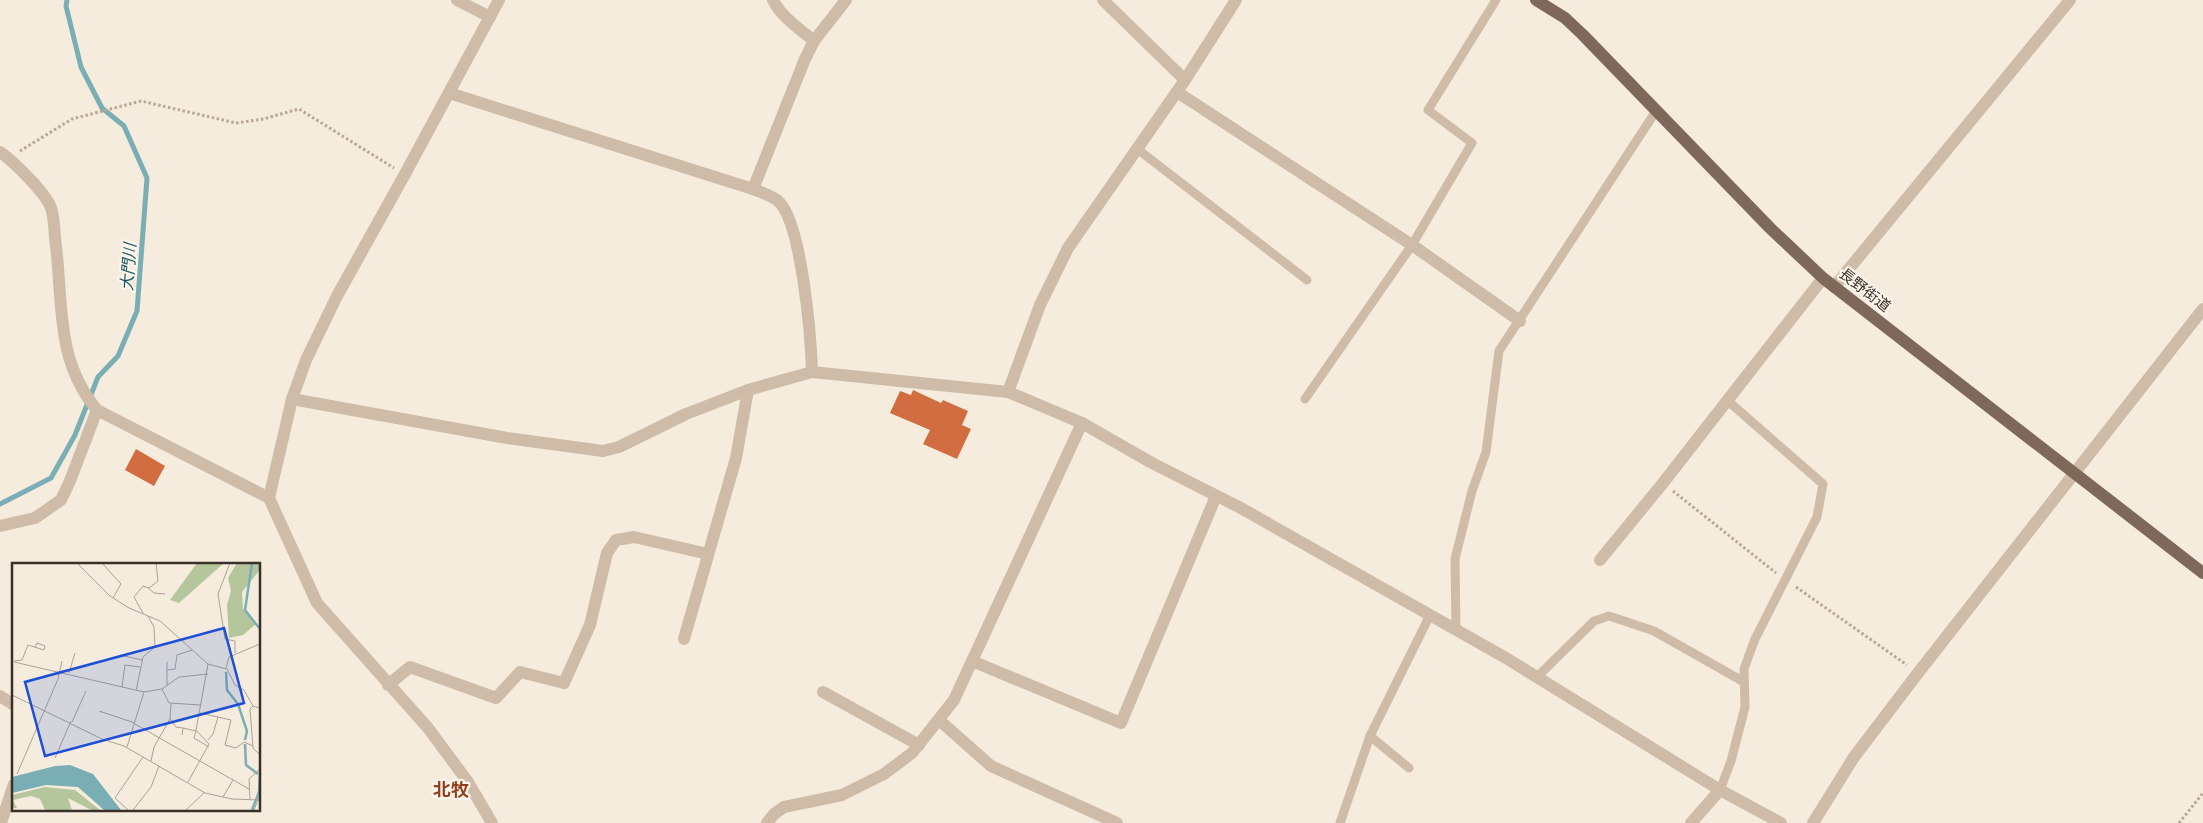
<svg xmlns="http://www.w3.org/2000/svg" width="2203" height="823" font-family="'Work Sans','Noto Sans JP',sans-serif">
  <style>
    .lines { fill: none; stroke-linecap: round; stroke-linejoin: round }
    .stream { stroke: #7aaeb5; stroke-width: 5 }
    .building { fill: #d16d40 }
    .path { stroke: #bba692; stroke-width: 3; stroke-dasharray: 2.5 2.5; stroke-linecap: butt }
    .service { stroke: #cfbca8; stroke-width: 9 }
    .minor { stroke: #cfbca8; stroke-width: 12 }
    .primary { stroke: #7e6859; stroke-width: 12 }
    .labels { text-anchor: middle; stroke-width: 4.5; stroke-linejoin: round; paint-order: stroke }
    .street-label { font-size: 15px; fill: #3b3029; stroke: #fcf5eb }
    .water-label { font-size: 16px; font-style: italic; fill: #1a5761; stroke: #fcf5eb }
    .quarter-label { font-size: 18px; font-weight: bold; fill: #923f1a; stroke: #fcf5eb }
    .inset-river { fill: none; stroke: #7aaeb5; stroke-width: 2.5 }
    .inset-road { fill: none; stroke: #aba196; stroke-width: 1 }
    .view { fill: #1d4ed8; fill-opacity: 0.15; stroke: #1d4ed8; stroke-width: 2.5 }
    .inset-edge { fill: none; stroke: #3b3029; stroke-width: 2.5 }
  </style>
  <rect width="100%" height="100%" fill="#f5ecde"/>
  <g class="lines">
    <!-- stream -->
    <path class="stream" d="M0,504L51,478L75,435L98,377L118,356L137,311L147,178L124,126L102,108L81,67L66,6L67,0"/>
  </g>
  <!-- building -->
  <g class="building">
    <path d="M913,390L941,403L943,400L968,411L962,425L971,429L957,459L923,444L930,430L890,413L900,391L911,395Z"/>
    <path d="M136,449L165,466L154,486L125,470Z"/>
  </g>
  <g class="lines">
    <!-- path -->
    <g class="path">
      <path d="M20,151L72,119L141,101L236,123L263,119L299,109L394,168"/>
      <path d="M1673,491L1776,573"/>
      <path d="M1796,587L1907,665"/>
      <path d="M2179,823L2203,793"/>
    </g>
    <!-- service -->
    <g class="service">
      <path d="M1136,148L1307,280"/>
      <path d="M1305,399L1412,245L1472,143L1428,110L1496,0"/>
      <path d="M1456,630L1455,559L1472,491L1486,452L1499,351L1656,111"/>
      <path d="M1537,677L1594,621L1609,616L1654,631L1744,682"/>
      <path d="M1370,736L1430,615"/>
      <path d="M1720,790L1731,761L1745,707L1744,669L1755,639L1817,517L1823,484L1728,401"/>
      <path d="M1340,823L1370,736L1409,768"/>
    </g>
    <!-- minor -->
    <g class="minor">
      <path d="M457,0L490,17"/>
      <path d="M773,0C781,17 800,29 814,41"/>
      <path d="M1103,0L1185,80"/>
      <path d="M1177,92L1412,245L1520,321"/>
      <path d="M449,93L753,189C762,193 774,196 780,203C802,227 811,338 812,372"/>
      <path d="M0,152C13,161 46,193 51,208C55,219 54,235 56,246C63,306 56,361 97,410L269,498L317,603L428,728L468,782L492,823"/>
      <path d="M753,189L805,59L814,41L846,0"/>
      <path d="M1834,287L2070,0"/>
      <path d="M1008,392L1040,305L1068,248L1185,80L1236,0"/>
      <path d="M292,399L507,438L603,451L619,447L686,414L748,390L812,372L1008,392L1082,423L1152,463L1239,507L1506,658L1720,790L1781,823"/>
      <path d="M269,498L292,399L306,360L337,296L405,174L499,0"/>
      <path d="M0,526L35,518L61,500L70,481L97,410"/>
      <path d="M1600,560L1663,483L1823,278"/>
      <path d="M684,639L736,458L748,390"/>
      <path d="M972,661L1121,723L1216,496"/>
      <path d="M388,685L410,667L496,698L520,672L564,683L590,625L607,553L616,540L634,537L708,554"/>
      <path d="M823,692L919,745"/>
      <path d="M0,696L14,705"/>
      <path d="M939,720L991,766L1117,823"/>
      <path d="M1,823L14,784"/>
      <path d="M767,823L774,814L784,807L842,795L884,774L912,753L954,700L1082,423"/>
      <path d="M1691,823L1720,790"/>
      <path d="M1813,823L1854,757L1918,673L2203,309"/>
    </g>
    <!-- primary -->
    <path class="primary" d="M1536,0L1565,18L1583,35L1771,229L1823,278L2203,573"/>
  </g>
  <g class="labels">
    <!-- street labels -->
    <g class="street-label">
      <text transform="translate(1865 290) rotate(38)" y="5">長野街道</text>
    </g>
    <!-- water labels -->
    <g class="water-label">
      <text transform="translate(128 267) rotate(-86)" y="6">大門川</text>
    </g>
    <!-- quarter labels -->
    <g class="quarter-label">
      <text x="451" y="796">北牧</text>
    </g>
  </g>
  <!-- overview -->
  <g transform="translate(12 563)">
    <rect width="248" height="248" fill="#f5ecde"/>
    <path d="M185,0H212L167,40L158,37ZM225,0H247V8L230,29L231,46L244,61L231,72L217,75L215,42L219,28L216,15ZM33,224L63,227L88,247H79L56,235L60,247H33L28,236L19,233L1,237L5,245H0V232Z" fill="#b5c69c"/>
    <path d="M58,202L81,211L109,247H92L66,224L34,222L0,230V214L43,203Z" fill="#7aaeb5"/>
    <path class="inset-river" d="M240,0L233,47L248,66M214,109L215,127L226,141L235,168L233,177M233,181L234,202L246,211M240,247L247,229L248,210"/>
    <path class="inset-road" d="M65,0L98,33L117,45L148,58L196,101L215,106L223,122L232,127L241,143L248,145M90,0L109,21L101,35M218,0L206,31L213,76L223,78V90M136,25L142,30L153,31M131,50L122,34L131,23L137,25L146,18L144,0M0,92V108M108,92L130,97M2,98L10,97L16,82L32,87L33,83L25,80L23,84M2,99L132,129L150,126L167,114L196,111M155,99V122M214,105L217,94L248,81M155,107L163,106L165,92L180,87M57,110L63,90M110,124L113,102L128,104M150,126L157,140L189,142M124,128L131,94L143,84L142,64L136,53M0,132L90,176L112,183L193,230L220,236L248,237M241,143L238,146L241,185L248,192M87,148L123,160M188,150L219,157L213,182L224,185L232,179L241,183M158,156L164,164L171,165M60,159L74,128M123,161L237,226M170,172L171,165L184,168L182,175L197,184M196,177L201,171L206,154M115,184L132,129M43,195L59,158M139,198L142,184L158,156L159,141M5,211L46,116L50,98M176,219L197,181L184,167L196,101M211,234L221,217M238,236L237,216L248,206M116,247L103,235L131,194M121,247L139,224L147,203M174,247L193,229M242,247L248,232"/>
    <path class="view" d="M212,65L232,140L33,193L13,119Z"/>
    <rect width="248" height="248" class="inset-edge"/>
  </g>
</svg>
